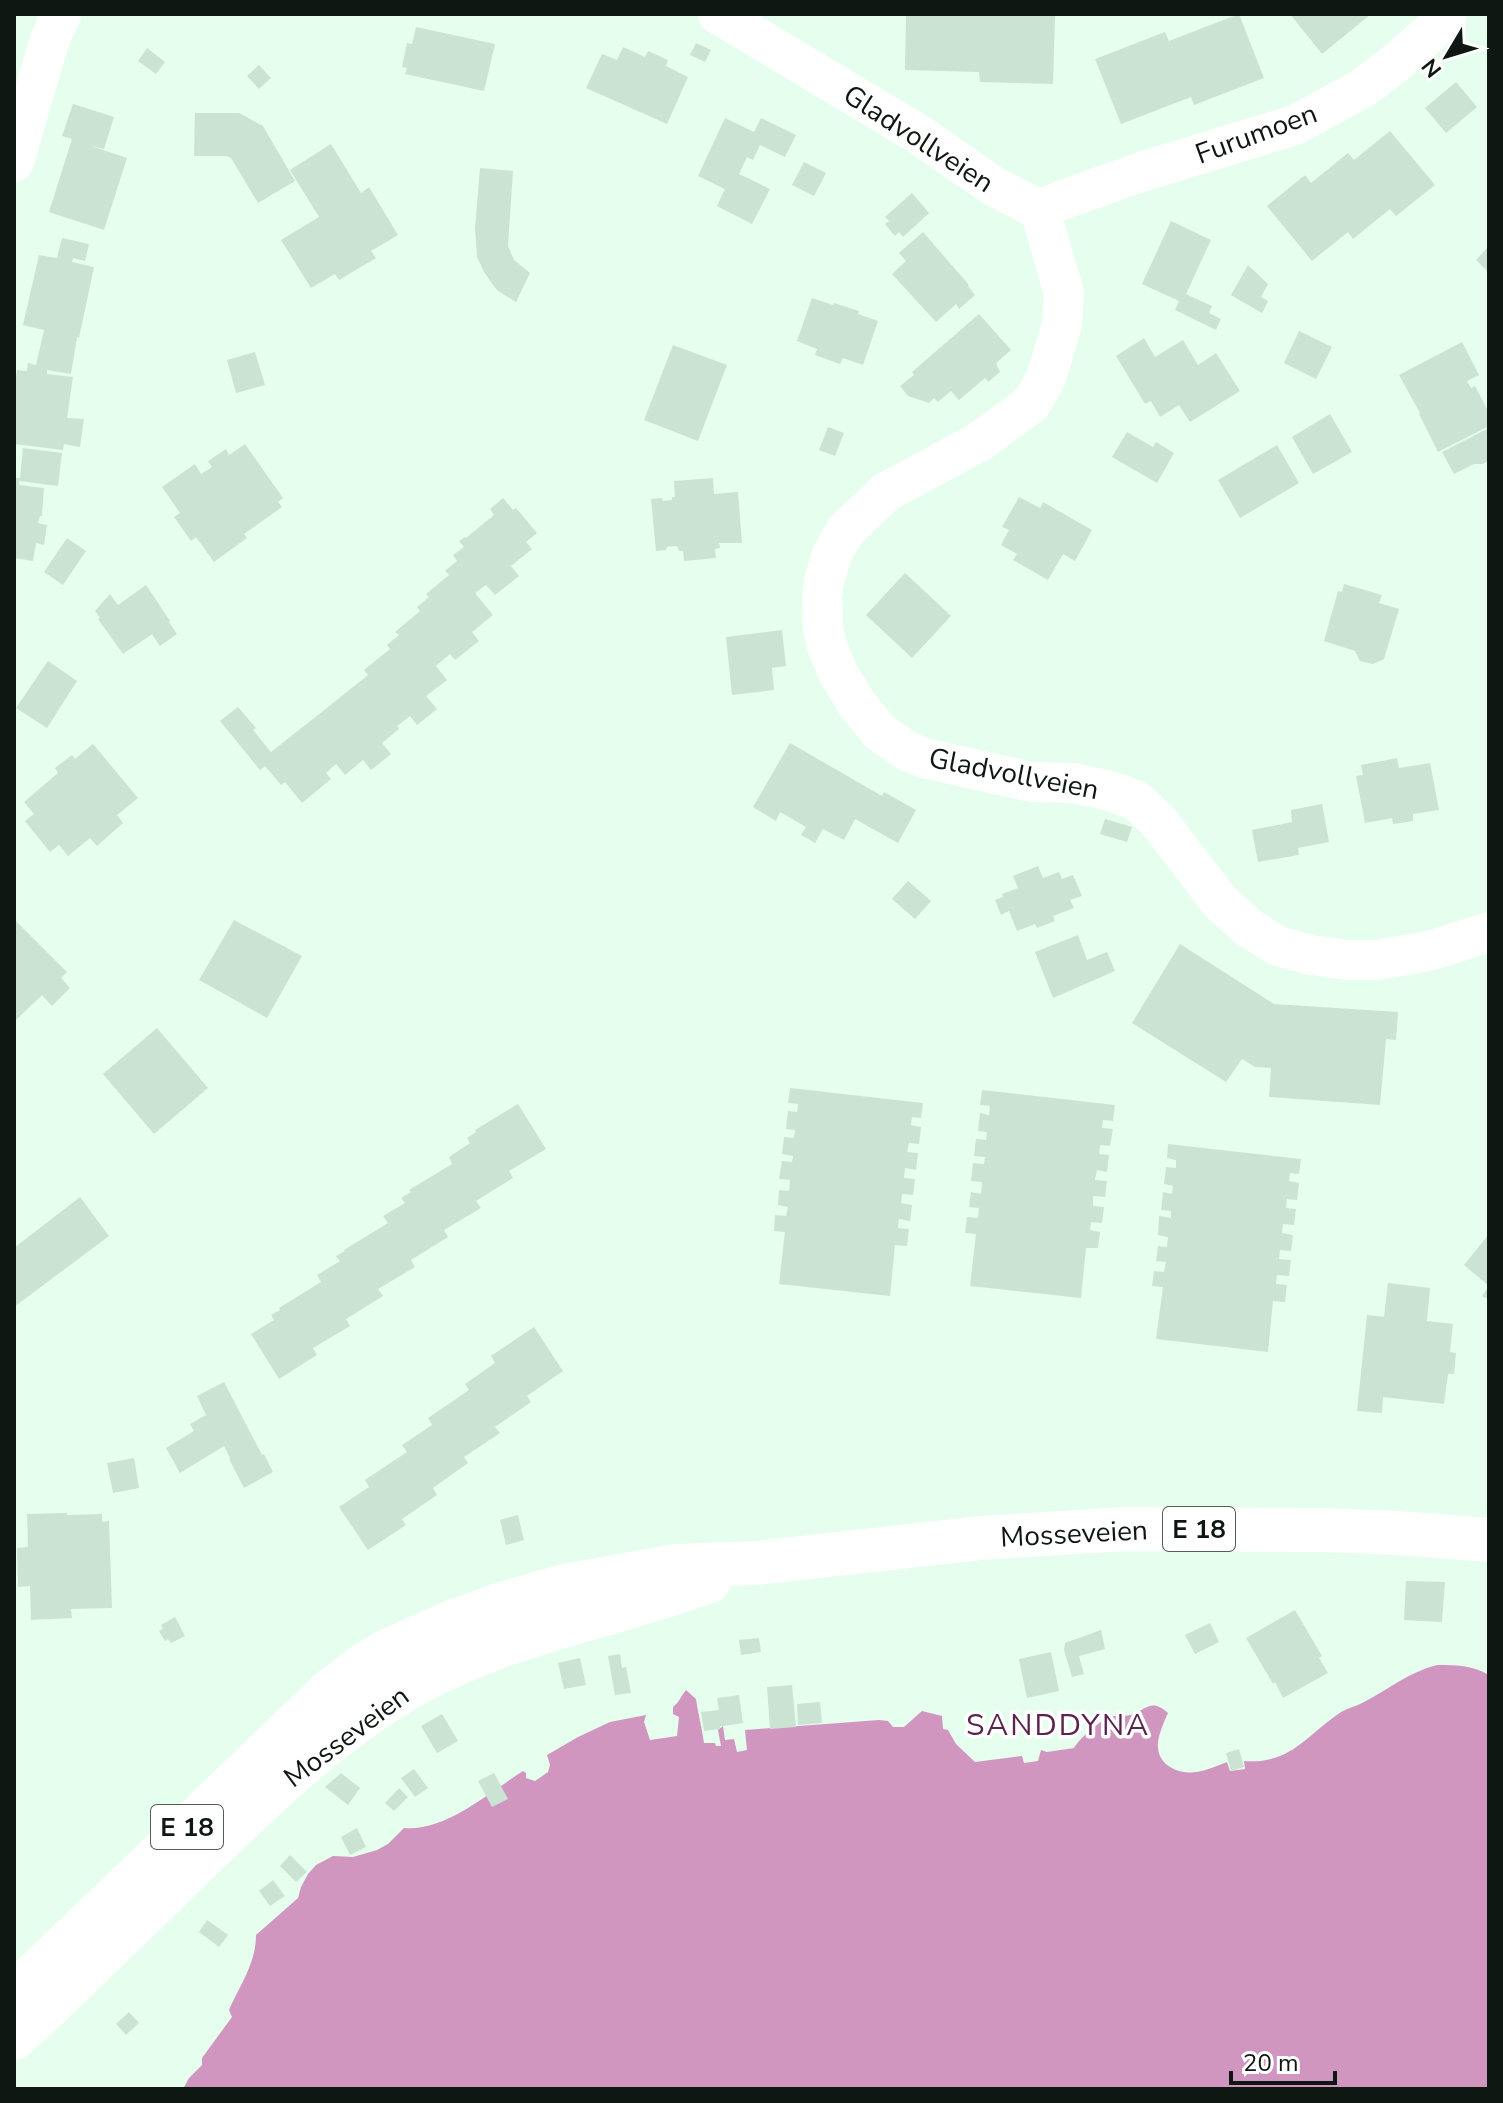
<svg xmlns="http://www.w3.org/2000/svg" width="1503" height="2103" font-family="'Nunito Sans',sans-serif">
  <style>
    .water { fill: #d096c0 }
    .building { fill: #cbe3d3 }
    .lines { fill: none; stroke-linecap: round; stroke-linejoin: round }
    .minor { stroke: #fff; stroke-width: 40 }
    .trunk { stroke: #fff; stroke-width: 44 }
    .labels { text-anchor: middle; stroke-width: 7; stroke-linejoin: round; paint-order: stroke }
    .shield { fill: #fff; stroke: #575d59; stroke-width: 2 }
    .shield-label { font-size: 26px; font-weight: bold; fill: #0f1712 }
    .street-label { font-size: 28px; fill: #0f1712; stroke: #fff }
    .neighbourhood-label { font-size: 30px; letter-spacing: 2px; fill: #5b234e; stroke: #fff }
  </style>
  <rect width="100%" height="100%" fill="#e5feed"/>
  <!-- water -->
  <path class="water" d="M1437,1665C1456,1665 1472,1665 1489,1675V2089H183L189,2078L202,2065V2058L232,2017L229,2010C240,1985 256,1963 256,1935L298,1898L301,1887L308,1874L316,1865L333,1856L353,1857L377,1850L388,1844L404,1828C445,1832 490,1792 523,1771L526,1773V1778L535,1781L548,1772L550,1765L547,1755L578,1737L610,1722L646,1715L644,1722L650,1740L677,1736L679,1717L673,1714V1707C681,1700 680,1697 686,1690L696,1699C698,1714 702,1728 704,1743H715L716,1746H721L718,1730L723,1726L725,1740L734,1739L737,1752L747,1750L745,1730L879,1720L888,1721L893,1727H904L922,1711L942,1716L943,1729L948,1730L956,1744L975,1762L1022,1756L1024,1763L1038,1761L1041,1750L1047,1752L1074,1748C1079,1739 1103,1717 1114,1716C1121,1715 1126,1717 1133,1714C1148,1708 1152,1699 1168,1713C1164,1722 1159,1733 1158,1743C1156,1764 1177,1775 1197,1772C1207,1770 1217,1766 1227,1762L1230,1771L1245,1769L1244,1761C1290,1765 1307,1735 1341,1712C1348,1708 1357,1706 1364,1702C1389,1689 1409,1672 1437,1665Z"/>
  <!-- building -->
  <g class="building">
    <path d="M906,14L1055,15L1053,84L980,82L979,72L905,70Z"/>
    <path d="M1239,14L1264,78L1194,105L1191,97L1121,124L1095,59L1165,32L1169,41Z"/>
    <path d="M1290,14H1371L1322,54Z"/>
    <path d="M416,27L495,44L484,91L405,74L407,68L402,67L407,43L412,44Z"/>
    <path d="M696,43L711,50L705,62L690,55Z"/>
    <path d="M623,47L645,57L648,51L668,60L666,66L688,77L667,124L586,88L602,54L617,60Z"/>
    <path d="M147,48L165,62L156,74L138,61Z"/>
    <path d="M259,65L271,78L259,89L247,76Z"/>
    <path d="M1456,82L1477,107L1446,133L1425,108Z"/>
    <path d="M73,104L114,117L104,149L91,146L127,158L104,230L49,212L72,139L62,136Z"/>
    <path d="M195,113H239L263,126L295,181L258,203L231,158L227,156H194Z"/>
    <path d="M725,118L754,132L761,118L796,135L785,157L760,145L753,160L747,157L739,174L770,189L752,224L717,206L725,189L698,176Z"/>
    <path d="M1390,131L1435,185L1396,216L1390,209L1353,239L1348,232L1312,261L1267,206L1305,175L1311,183L1348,153L1354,160Z"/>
    <path d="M331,144L361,193L369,187L398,235L371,251L376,258L339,280L335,274L311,288L281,240L319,217L290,170Z"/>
    <path d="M804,162L826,173L814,196L792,185Z"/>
    <path d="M480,168L513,171L508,246L514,260L530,273L516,302L498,291L493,285L484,272L477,257L475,228Z"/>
    <path d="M912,193L929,213L903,237L899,232L895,236L885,224L889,221L885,217Z"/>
    <path d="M1171,221L1211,240L1186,294L1212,306L1209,313L1221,319L1216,330L1175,310L1179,301L1142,284Z"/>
    <path d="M923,232L969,285L968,286L975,295L959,309L956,304L936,322L892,274L906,261L899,253Z"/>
    <path d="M62,238L89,244L85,261L73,258L72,262L94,267L79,338L77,337L71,374L47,370V374L73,377L67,418L84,419L80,447L64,444L63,450L14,444V392L17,370L27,371L28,363L36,365L44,330L23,325L39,255L57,258Z"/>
    <path d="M1489,246V273L1476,260Z"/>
    <path d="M1248,265L1268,284L1261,297L1268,301L1262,313L1231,295Z"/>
    <path d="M812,298L833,305L834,303L859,311L858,314L878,321L863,365L843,358L840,364L815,355L817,349L797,341Z"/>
    <path d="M979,314L1011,350L996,363L1000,372L988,382L985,378L959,400L951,391L938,402L934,398L929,403L908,396L900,386L914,375L912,372Z"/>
    <path d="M1299,331L1332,347L1316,379L1284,363Z"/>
    <path d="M1144,338L1155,357L1183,340L1198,365L1216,353L1240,391L1190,422L1179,405L1160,417L1151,401L1145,404L1116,356Z"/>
    <path d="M1462,342L1479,375L1467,381L1471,388L1475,386L1489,413V422L1487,423L1489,426L1438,452L1419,414L1420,413L1399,375Z"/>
    <path d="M673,345L727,365L698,441L644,420Z"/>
    <path d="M255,352L265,385L236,393L227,360Z"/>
    <path d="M1330,414L1352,452L1313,474L1292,437Z"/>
    <path d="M828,427L844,433L835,456L819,450Z"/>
    <path d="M1487,429L1489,432V461L1482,464H1474L1454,474L1442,452Z"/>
    <path d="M1127,432L1153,447L1156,442L1174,453L1157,483L1112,457Z"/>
    <path d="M245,444L283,498L278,502L282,507L244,534L247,538L214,562L196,537L191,541L174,517L180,513L162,487L195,464L201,474L212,467L208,461L226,449L229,455Z"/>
    <path d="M1277,445L1299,483L1240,518L1218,480Z"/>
    <path d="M23,448L62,453L58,486L19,481V485L44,488L42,516H40L38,523L47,525L44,545L36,543L33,561L14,558V478H20Z"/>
    <path d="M713,478L714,494L738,492L742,543H719L720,548L715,549L716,558L684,561L683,551H679L677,546L667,547L666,550L656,551L651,499L662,498L663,501L672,500V497H675L674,481Z"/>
    <path d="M1019,497L1040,508L1043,502L1092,530L1075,561L1063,554L1048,580L1013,560L1017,554L1001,545L1009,530L1002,527Z"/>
    <path d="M503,498L513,510L516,508L537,533L526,542L532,549L511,566L519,576L495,595L486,585L475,593L493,615L472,632L479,641L455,660L450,654L436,666L447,680L426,696L437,709L417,725L410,716L397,726L399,729L382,743L391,754L371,770L363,760L345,775L336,764L326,773L331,779L302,803L285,782L281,785L265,766L260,770L220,721L238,707L256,728L253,730L271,752L318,715L368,675L364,670L390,649L387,645L399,635L395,632L420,611L417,607L429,597L426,594L449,575L445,571L457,561L453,555L464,547L459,541L465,537L466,538L494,515L490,509Z"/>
    <path d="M67,538L86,551L63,585L44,572Z"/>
    <path d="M905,573L951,616L912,658L866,615Z"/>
    <path d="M1344,584L1382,595L1379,603L1399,609L1384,659L1373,664L1360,661L1355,651L1324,641L1338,591L1342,592Z"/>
    <path d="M146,585L170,621L169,622L177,634L160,646L152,634L123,654L98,619L100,618L95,611L110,594L118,605Z"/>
    <path d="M782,630L786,666L772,668L774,690L732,695L726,637Z"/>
    <path d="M48,661L77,681L47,728L16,708Z"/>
    <path d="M790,743L882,796L884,792L916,810L898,843L855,819L844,840L823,829L815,843L801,835L806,827L780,812L776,821L753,807Z"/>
    <path d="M93,744L138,798L117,815L123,823L97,846L90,838L68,856L59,845L50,852L25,821L34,814L24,802L58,773L55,768L72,755L75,759Z"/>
    <path d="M1397,758L1399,768L1430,763L1439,810L1413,814V821L1393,824L1392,818L1365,823L1356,776L1363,775L1361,765Z"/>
    <path d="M1322,804L1329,842L1298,848L1299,855L1258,862L1252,830L1292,822L1291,810Z"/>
    <path d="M1105,819L1132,827L1127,842L1100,834Z"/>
    <path d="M1038,866L1043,878L1059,872L1062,879L1073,875L1082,896L1070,900L1074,908L1053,916L1055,921L1037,928L1035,924L1017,931L1009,911L1001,915L995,900L1003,897L1002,894L1018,888L1013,876Z"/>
    <path d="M908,881L931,901L915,919L892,899Z"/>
    <path d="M14,919L67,972L61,978L70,988L52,1006L42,995L14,1022Z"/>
    <path d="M234,920L302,956L267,1018L199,980Z"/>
    <path d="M1078,935L1087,960L1107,952L1115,971L1053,998L1035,952Z"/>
    <path d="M1180,944L1274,1004L1398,1012L1396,1040L1386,1039L1380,1105L1269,1097L1271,1068L1255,1067L1242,1059L1226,1082L1132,1023Z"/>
    <path d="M157,1028L208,1088L154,1134L103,1074Z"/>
    <path d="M790,1088L923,1103L921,1118L912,1117L911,1125L921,1127L919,1144L909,1143L907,1152L918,1153L916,1170L905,1168L904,1178L915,1179L913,1195L902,1194L901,1203L912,1205L910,1221L899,1219L898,1228L909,1229L907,1246L895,1245L890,1296L779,1284L785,1232L774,1231L775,1215L786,1216L788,1207L778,1205L779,1190L789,1191L790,1180L779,1179L782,1161L792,1162L793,1156L782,1154L784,1137L794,1138L795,1130L786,1129L788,1111L797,1112L798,1104L788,1103Z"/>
    <path d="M982,1090L1115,1105L1113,1121L1103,1120L1102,1128L1113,1129L1110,1146L1100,1145L1099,1154L1109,1155L1107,1172L1097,1170L1095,1180L1107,1181L1105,1197L1093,1196V1206L1104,1207L1102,1223L1091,1222L1090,1230L1100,1232L1098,1248H1086L1081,1298L970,1286L976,1234L965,1233L967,1217L978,1218L979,1208L969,1207L971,1192L981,1194L982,1182L971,1181L973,1163L984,1164L985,1157L974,1156L976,1139L986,1140L987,1132L978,1131L980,1113L989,1115L990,1106L980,1105Z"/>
    <path d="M518,1104L546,1149L509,1171L513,1178L476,1201L481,1208L444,1230L448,1237L411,1260L415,1267L378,1289L383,1296L346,1319L350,1326L313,1348L317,1355L279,1379L251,1334L274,1320L271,1315L280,1310L279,1308L321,1282L317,1275L340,1261L336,1256L345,1251L344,1250L388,1223L383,1216L405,1203L401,1198L411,1192L409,1190L452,1164L449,1157L470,1143L467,1138L476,1132L475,1130Z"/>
    <path d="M1168,1144L1301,1159L1299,1174L1290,1173L1289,1181L1299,1183L1297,1200L1287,1199L1286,1208L1296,1209L1294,1225L1283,1224L1282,1233L1293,1235L1291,1251L1280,1250L1279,1259L1291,1260L1289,1276L1277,1275L1276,1284L1287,1285L1285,1302L1273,1301L1268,1352L1156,1339L1163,1287L1152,1286L1154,1271L1164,1272L1166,1262L1156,1261L1158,1246L1167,1247L1168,1237L1158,1235L1159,1216L1171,1218V1211L1161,1210L1163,1192L1172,1194L1173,1186L1164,1184L1166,1167L1176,1168V1160L1167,1158Z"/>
    <path d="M80,1197L109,1236L14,1307V1248Z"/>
    <path d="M1489,1234V1300L1482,1296L1489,1286L1464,1265Z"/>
    <path d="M1388,1283L1430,1288L1427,1321L1453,1324L1450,1352L1456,1353L1454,1374H1448L1444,1404L1383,1397L1382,1413L1357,1411L1367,1315L1384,1317Z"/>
    <path d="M534,1327L563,1371L527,1396L531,1402L495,1427L500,1433L464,1457L468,1463L433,1488L437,1495L402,1519L406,1525L368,1550L339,1507L369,1487L365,1480L407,1452L402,1445L432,1425L428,1418L469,1390L465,1384L495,1363L491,1356Z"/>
    <path d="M224,1382L262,1455L264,1454L273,1472L244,1488L229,1459L230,1458L224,1446L180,1473L166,1448L194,1431L190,1424L206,1415L197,1396Z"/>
    <path d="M134,1458L139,1488L113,1493L107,1463Z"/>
    <path d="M67,1513V1515L102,1514V1522L109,1521L112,1608L71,1609L72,1618L31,1620L30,1586L18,1587L17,1548L28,1547L27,1514Z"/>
    <path d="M518,1515L524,1540L506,1545L500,1520Z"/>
    <path d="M1406,1581L1445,1582L1442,1622L1404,1620Z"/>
    <path d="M1295,1610L1322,1656L1319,1658L1328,1673L1283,1698L1275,1682L1273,1684L1246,1638Z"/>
    <path d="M175,1617L185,1636L171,1643L168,1639L165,1641L159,1631L163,1629L161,1625Z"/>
    <path d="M1210,1623L1219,1642L1195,1654L1185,1635Z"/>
    <path d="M1101,1630L1105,1649L1079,1656L1084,1674L1072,1677L1064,1650L1065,1643Z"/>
    <path d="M759,1638L761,1652L741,1655L739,1640Z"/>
    <path d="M1051,1652L1059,1691L1027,1698L1019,1659Z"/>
    <path d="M620,1654L622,1668L626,1667L631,1693L615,1695L608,1656Z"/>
    <path d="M580,1658L586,1685L564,1689L558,1663Z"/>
    <path d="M792,1685L796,1727L770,1729L767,1687Z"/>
    <path d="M739,1695L743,1723L723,1726H720V1729L704,1731L701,1712L719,1710L717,1698Z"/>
    <path d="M820,1702L822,1723L798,1725L797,1704Z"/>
    <path d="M442,1714L458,1741L437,1753L421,1726Z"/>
    <path d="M1239,1749L1244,1767L1231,1771L1226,1753Z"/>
    <path d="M414,1769L428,1788L415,1797L401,1778Z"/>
    <path d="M341,1773L360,1788L348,1805L325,1787Z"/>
    <path d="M494,1773L508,1799L492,1807L478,1781Z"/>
    <path d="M399,1788L408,1797L394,1811L385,1803Z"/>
    <path d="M357,1828L366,1847L350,1855L341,1837Z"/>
    <path d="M290,1855L307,1872L296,1882L280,1866Z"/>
    <path d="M273,1880L285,1896L270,1906L259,1891Z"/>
    <path d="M207,1920L228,1935L219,1947L199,1932Z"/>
    <path d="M129,2012L139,2023L126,2035L116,2024Z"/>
  </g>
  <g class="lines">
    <!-- minor -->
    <g class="minor">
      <path d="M718,14L915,132L995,187L1040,210"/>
      <path d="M14,162L49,42L61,14"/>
      <path d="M1040,210L1064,293L1062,324L1046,378L1031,404L979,442L886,492L845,531L832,554L824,581L822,597L823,628L827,646L838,673L857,704L880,732L907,751L924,758L1031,782L1073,783L1111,791L1137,801L1158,821L1221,903L1249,928L1278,946L1311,955L1347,960H1377L1429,951L1489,932"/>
      <path d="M1040,210L1065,199L1141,172L1295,125L1363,88L1397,62L1431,32L1447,14"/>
    </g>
    <!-- trunk -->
    <g class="trunk">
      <path d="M14,1994L331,1690L364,1665L387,1651L454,1621L505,1603L565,1586L676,1566L756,1563L981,1538L1125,1529L1324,1530L1398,1533L1489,1540"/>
      <path d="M14,2038L44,2011C97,1960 149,1910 201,1859C268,1794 336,1728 417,1683C509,1632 612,1617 709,1581"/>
    </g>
  </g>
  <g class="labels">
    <!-- shield labels -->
    <g class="shield">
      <rect x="1163" y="1507" width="72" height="44" rx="6"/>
      <rect x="151" y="1805" width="72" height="44" rx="6"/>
    </g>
    <g class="shield-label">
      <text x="1199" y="1538">E 18</text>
      <text x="187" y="1836">E 18</text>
    </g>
    <!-- street labels -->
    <g class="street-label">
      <text transform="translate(1256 133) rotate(-20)" y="10">Furumoen</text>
      <text transform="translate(919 138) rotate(33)" y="10">Gladvollveien</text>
      <text transform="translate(1014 773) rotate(11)" y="10">Gladvollveien</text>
      <text transform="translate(1074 1533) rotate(-3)" y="10">Mosseveien</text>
      <text transform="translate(346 1736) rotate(-37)" y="10">Mosseveien</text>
    </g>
    <!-- neighbourhood labels -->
    <g class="neighbourhood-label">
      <text x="1058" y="1735">SANDDYNA</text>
    </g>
  </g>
  <!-- border -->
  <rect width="1503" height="2103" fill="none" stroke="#0f1712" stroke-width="32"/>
  <!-- north arrow -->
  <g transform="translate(1447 56) rotate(232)" stroke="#ffffff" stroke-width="6" paint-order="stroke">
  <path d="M0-6L14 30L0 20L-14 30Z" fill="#0f1712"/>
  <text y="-12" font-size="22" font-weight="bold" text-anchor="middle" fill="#0f1712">N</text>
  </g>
  <!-- scale -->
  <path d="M1231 2071v12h104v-12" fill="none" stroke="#0f1712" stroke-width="4"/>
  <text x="1243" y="2071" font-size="24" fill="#0f1712" stroke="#ffffff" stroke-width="6" paint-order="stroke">20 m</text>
</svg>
